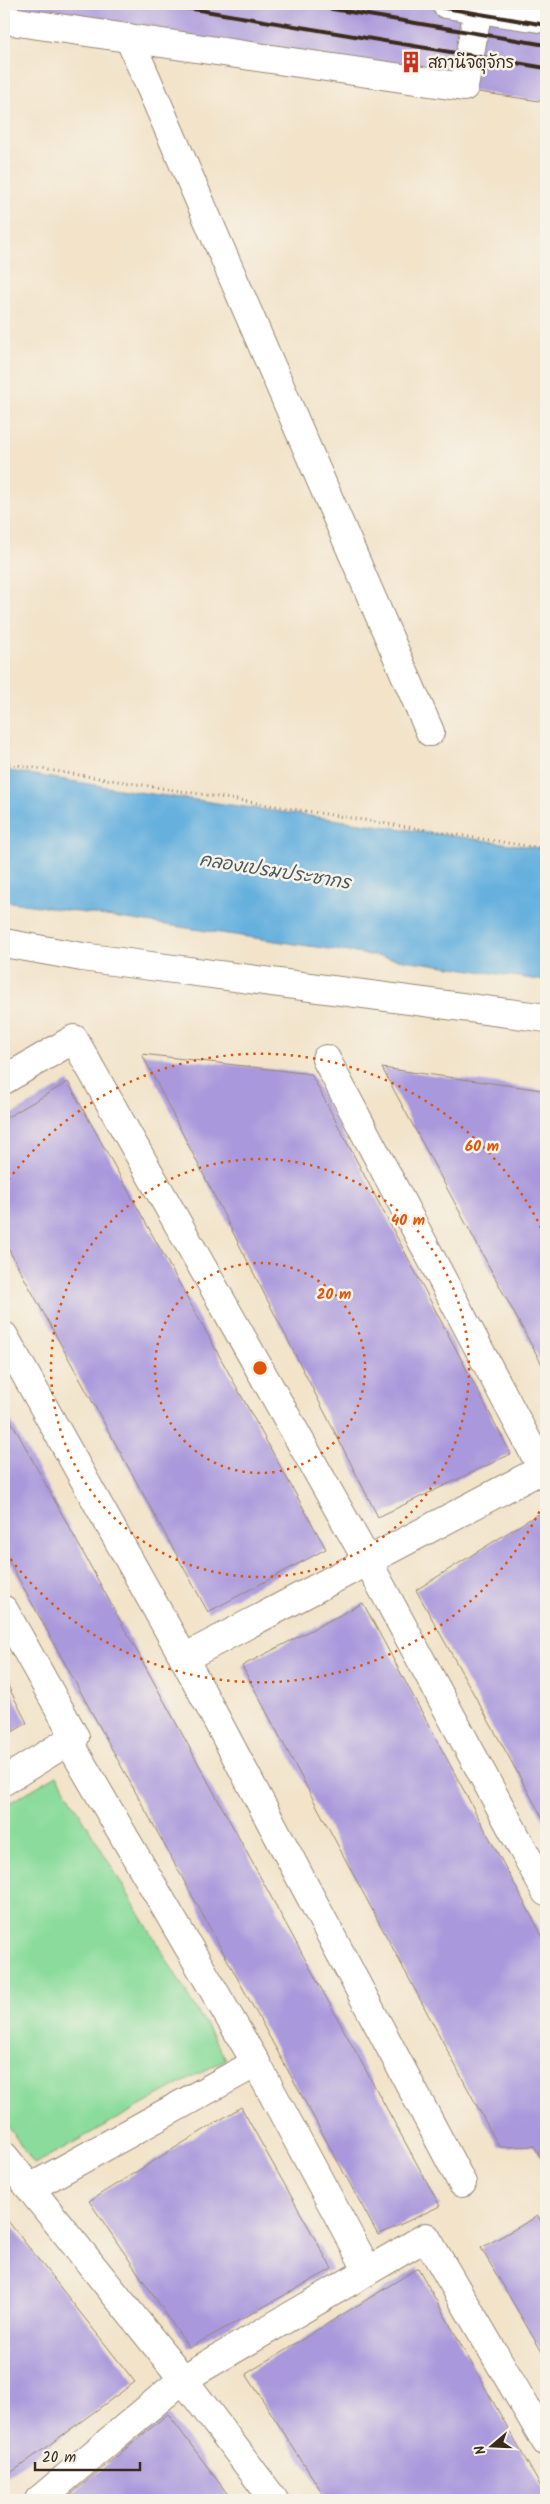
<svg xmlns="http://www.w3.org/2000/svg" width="550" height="2504" font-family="Kalam,'Playpen Sans Thai',sans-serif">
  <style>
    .green { fill: #8bdc9c; stroke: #63835d }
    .water { fill: #66b0de; stroke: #506d7e }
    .building { fill: #a998dc }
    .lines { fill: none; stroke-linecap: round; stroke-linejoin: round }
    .minor-casing { stroke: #968674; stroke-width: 30 }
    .path { stroke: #968674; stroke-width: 3; stroke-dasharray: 1 4; stroke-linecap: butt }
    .minor { stroke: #fff; stroke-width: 28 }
    .rail { stroke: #3b2a1e; stroke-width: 4 }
    .ring { fill: none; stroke: #df570d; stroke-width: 2.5; stroke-dasharray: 2.5 5 }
    .labels { text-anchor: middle; stroke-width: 5; stroke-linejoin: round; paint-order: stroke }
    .poi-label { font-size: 16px; fill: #3b2a1e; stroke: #f7f3e8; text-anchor: start }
    .water-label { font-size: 18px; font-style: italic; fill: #4a5961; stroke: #f7f3e8 }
    .centre { fill: #df570d; stroke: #f7f3e8; stroke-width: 2.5 }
    .ring-label { font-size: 15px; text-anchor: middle; font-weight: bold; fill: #df570d; stroke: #f7f3e8; stroke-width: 5; stroke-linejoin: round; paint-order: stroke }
  </style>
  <rect width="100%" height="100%" fill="#f7f3e8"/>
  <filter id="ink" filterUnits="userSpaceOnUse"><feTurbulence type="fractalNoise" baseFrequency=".02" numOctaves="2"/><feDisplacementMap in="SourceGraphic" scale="10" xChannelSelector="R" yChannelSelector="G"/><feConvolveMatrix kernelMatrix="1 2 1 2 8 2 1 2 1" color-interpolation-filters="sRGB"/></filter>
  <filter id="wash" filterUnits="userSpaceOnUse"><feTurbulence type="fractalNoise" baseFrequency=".0096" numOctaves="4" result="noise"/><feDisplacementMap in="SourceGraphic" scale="20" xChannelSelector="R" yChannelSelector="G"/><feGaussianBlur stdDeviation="1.12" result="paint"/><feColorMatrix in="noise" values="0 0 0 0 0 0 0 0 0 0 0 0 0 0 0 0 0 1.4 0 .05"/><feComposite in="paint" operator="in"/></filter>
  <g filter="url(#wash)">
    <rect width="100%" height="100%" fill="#f2e3c9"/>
    <!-- green -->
    <path class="green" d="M57,1775L226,2059L34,2164L4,2120V1806Z"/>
    <!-- water -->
    <path class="water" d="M4,770L131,791L546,849V981L4,901Z"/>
    <g id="blocks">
      <!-- building -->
      <g class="building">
        <path d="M4,4H546V102L4,22Z"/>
        <path d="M142,1054L311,1074L511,1454L378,1517Z"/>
        <path d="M382,1068L542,1090L546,1097V1372Z"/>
        <path d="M68,1082L326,1549L208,1612L4,1241V1119Z"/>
        <path d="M4,1408L440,2206L378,2235L4,1552Z"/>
        <path d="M538,1514L546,1529V1824L416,1590Z"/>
        <path d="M363,1603L546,1943V2167L534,2146L499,2147L242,1666Z"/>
        <path d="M4,1678L27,1723L4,1737Z"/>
        <path d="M241,2107L332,2269L189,2348L89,2201Z"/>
        <path d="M4,2216L135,2382L4,2478Z"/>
        <path d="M538,2216L546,2231V2359L481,2248Z"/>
        <path d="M418,2268L546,2496V2500H327L246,2374Z"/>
        <path d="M168,2414L232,2500H64Z"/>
      </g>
    </g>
  </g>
  <g filter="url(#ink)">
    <use href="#blocks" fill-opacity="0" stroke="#968674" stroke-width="1"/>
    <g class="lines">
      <!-- minor casing -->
      <g class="minor-casing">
        <g id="minor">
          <path d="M446,4L546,19"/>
          <path d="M4,20L464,87L478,9"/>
          <path d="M129,38L430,732"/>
          <path d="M4,943L82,957L546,1018"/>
          <path d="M326,1059L546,1476"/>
          <path d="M4,1080L74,1039L367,1560L546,1892"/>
          <path d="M4,1336L184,1658L462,2183"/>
          <path d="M4,1610L75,1737L4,1781"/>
          <path d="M184,1658L546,1467"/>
          <path d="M69,1742L256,2063L368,2271"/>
          <path d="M4,2156L183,2379L274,2500"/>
          <path d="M30,2188L256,2063"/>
          <path d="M39,2500L183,2379L426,2237L546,2442"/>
        </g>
      </g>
      <!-- path -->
      <path class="path" d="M4,763L546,849"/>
      <!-- minor -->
      <use href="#minor" class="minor"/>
      <!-- rail -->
      <g class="rail">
        <path d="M163,4L546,68"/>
        <path d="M303,4L546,45"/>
        <path d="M421,4L546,25"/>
        <path d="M545,4H546"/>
      </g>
    </g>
  </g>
  <!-- distance rings -->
  <g class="ring">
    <circle cx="260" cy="1368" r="105"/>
    <circle cx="260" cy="1368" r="209"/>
    <path d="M546 1498A314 314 0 0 1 4 1550M4 1186A314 314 0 0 1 546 1238"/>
  </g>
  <!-- icons -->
  <defs>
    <g id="building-bare" transform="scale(1.725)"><path d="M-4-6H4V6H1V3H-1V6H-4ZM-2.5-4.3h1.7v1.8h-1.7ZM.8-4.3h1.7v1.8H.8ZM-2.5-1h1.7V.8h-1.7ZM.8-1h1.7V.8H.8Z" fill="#c8321e" stroke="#f7f3e8" stroke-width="2.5" paint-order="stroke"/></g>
  </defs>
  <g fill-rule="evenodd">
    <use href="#building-bare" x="411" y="62"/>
  </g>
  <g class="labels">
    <!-- poi labels -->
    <g class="poi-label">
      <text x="428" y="68">สถานีจตุจักร</text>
    </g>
    <!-- water labels -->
    <g class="water-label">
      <text transform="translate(275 871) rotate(9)" y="6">คลองเปรมประชากร</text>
    </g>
  </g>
  <circle cx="260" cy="1368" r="8" class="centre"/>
  <g class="ring-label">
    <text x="482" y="1151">60 m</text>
    <text x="408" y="1225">40 m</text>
    <text x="334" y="1299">20 m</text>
  </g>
  <!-- margin -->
  <rect width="550" height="2504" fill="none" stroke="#f7f3e8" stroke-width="20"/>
  <!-- north arrow -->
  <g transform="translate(492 2446) rotate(251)" stroke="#f7f3e8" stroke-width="4" paint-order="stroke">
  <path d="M0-4L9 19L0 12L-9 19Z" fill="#3b2a1e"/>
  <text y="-8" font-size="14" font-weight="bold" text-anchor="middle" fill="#3b2a1e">N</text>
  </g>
  <!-- scale -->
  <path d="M35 2462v8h105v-8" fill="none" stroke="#3b2a1e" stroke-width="2.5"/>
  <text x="42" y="2462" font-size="15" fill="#3b2a1e" stroke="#f7f3e8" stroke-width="4" paint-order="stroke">20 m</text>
</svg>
